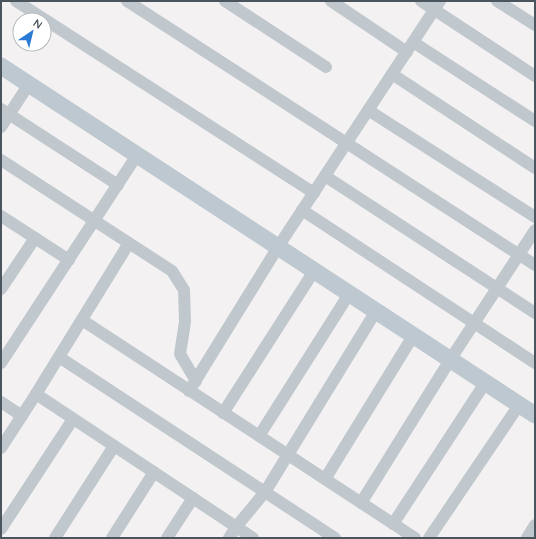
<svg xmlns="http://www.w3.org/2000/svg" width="536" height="539" font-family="Quicksand,sans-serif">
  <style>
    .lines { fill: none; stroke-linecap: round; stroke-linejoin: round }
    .street { stroke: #c0c8ce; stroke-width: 12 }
    .secondary { stroke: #bec8d0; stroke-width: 17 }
  </style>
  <rect width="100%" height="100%" fill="#f3f1f1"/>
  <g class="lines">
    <!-- street -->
    <g class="street">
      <path d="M16,1L314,193"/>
      <path d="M127,1L535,265"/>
      <path d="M225,1L326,67"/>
      <path d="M331,1L407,52"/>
      <path d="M421,1L535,76"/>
      <path d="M497,1L535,25"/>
      <path d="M413,42L535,121"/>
      <path d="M392,74L535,168"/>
      <path d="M1,109L118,185"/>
      <path d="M368,110L535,217"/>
      <path d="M1,127L29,84"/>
      <path d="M1,160L172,271L184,290L185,322L180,354L196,381"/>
      <path d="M325,176L535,313"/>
      <path d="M302,210L535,363"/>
      <path d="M1,216L69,260"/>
      <path d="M1,289L35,238"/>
      <path d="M82,320L415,538"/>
      <path d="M59,357L335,538"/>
      <path d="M1,363L137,155"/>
      <path d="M189,391L278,247L440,1"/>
      <path d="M36,394L253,538"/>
      <path d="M1,402L22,416"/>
      <path d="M223,413L314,271"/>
      <path d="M259,436L349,294"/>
      <path d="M1,448L36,394L129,243"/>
      <path d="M325,479L413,336"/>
      <path d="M361,503L450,360L535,230"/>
      <path d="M393,524L485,383"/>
      <path d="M1,529L73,419"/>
      <path d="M55,538L114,446"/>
      <path d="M112,538L154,472"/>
      <path d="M167,538L193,498"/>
      <path d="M229,538L236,527L265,492L376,311"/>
      <path d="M429,538L519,405"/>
      <path d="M527,538L535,525"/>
    </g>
    <!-- secondary -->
    <path class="secondary" d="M1,66L535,415"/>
  </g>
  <!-- border -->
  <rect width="536" height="539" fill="none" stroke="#4a555d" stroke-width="4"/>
  <!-- north arrow -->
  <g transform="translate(32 32) rotate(35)"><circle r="19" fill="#ffffff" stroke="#b7bbbe"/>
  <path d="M0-3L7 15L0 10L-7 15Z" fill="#297ad5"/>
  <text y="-6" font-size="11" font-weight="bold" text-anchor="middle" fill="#4a555d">N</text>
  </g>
</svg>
